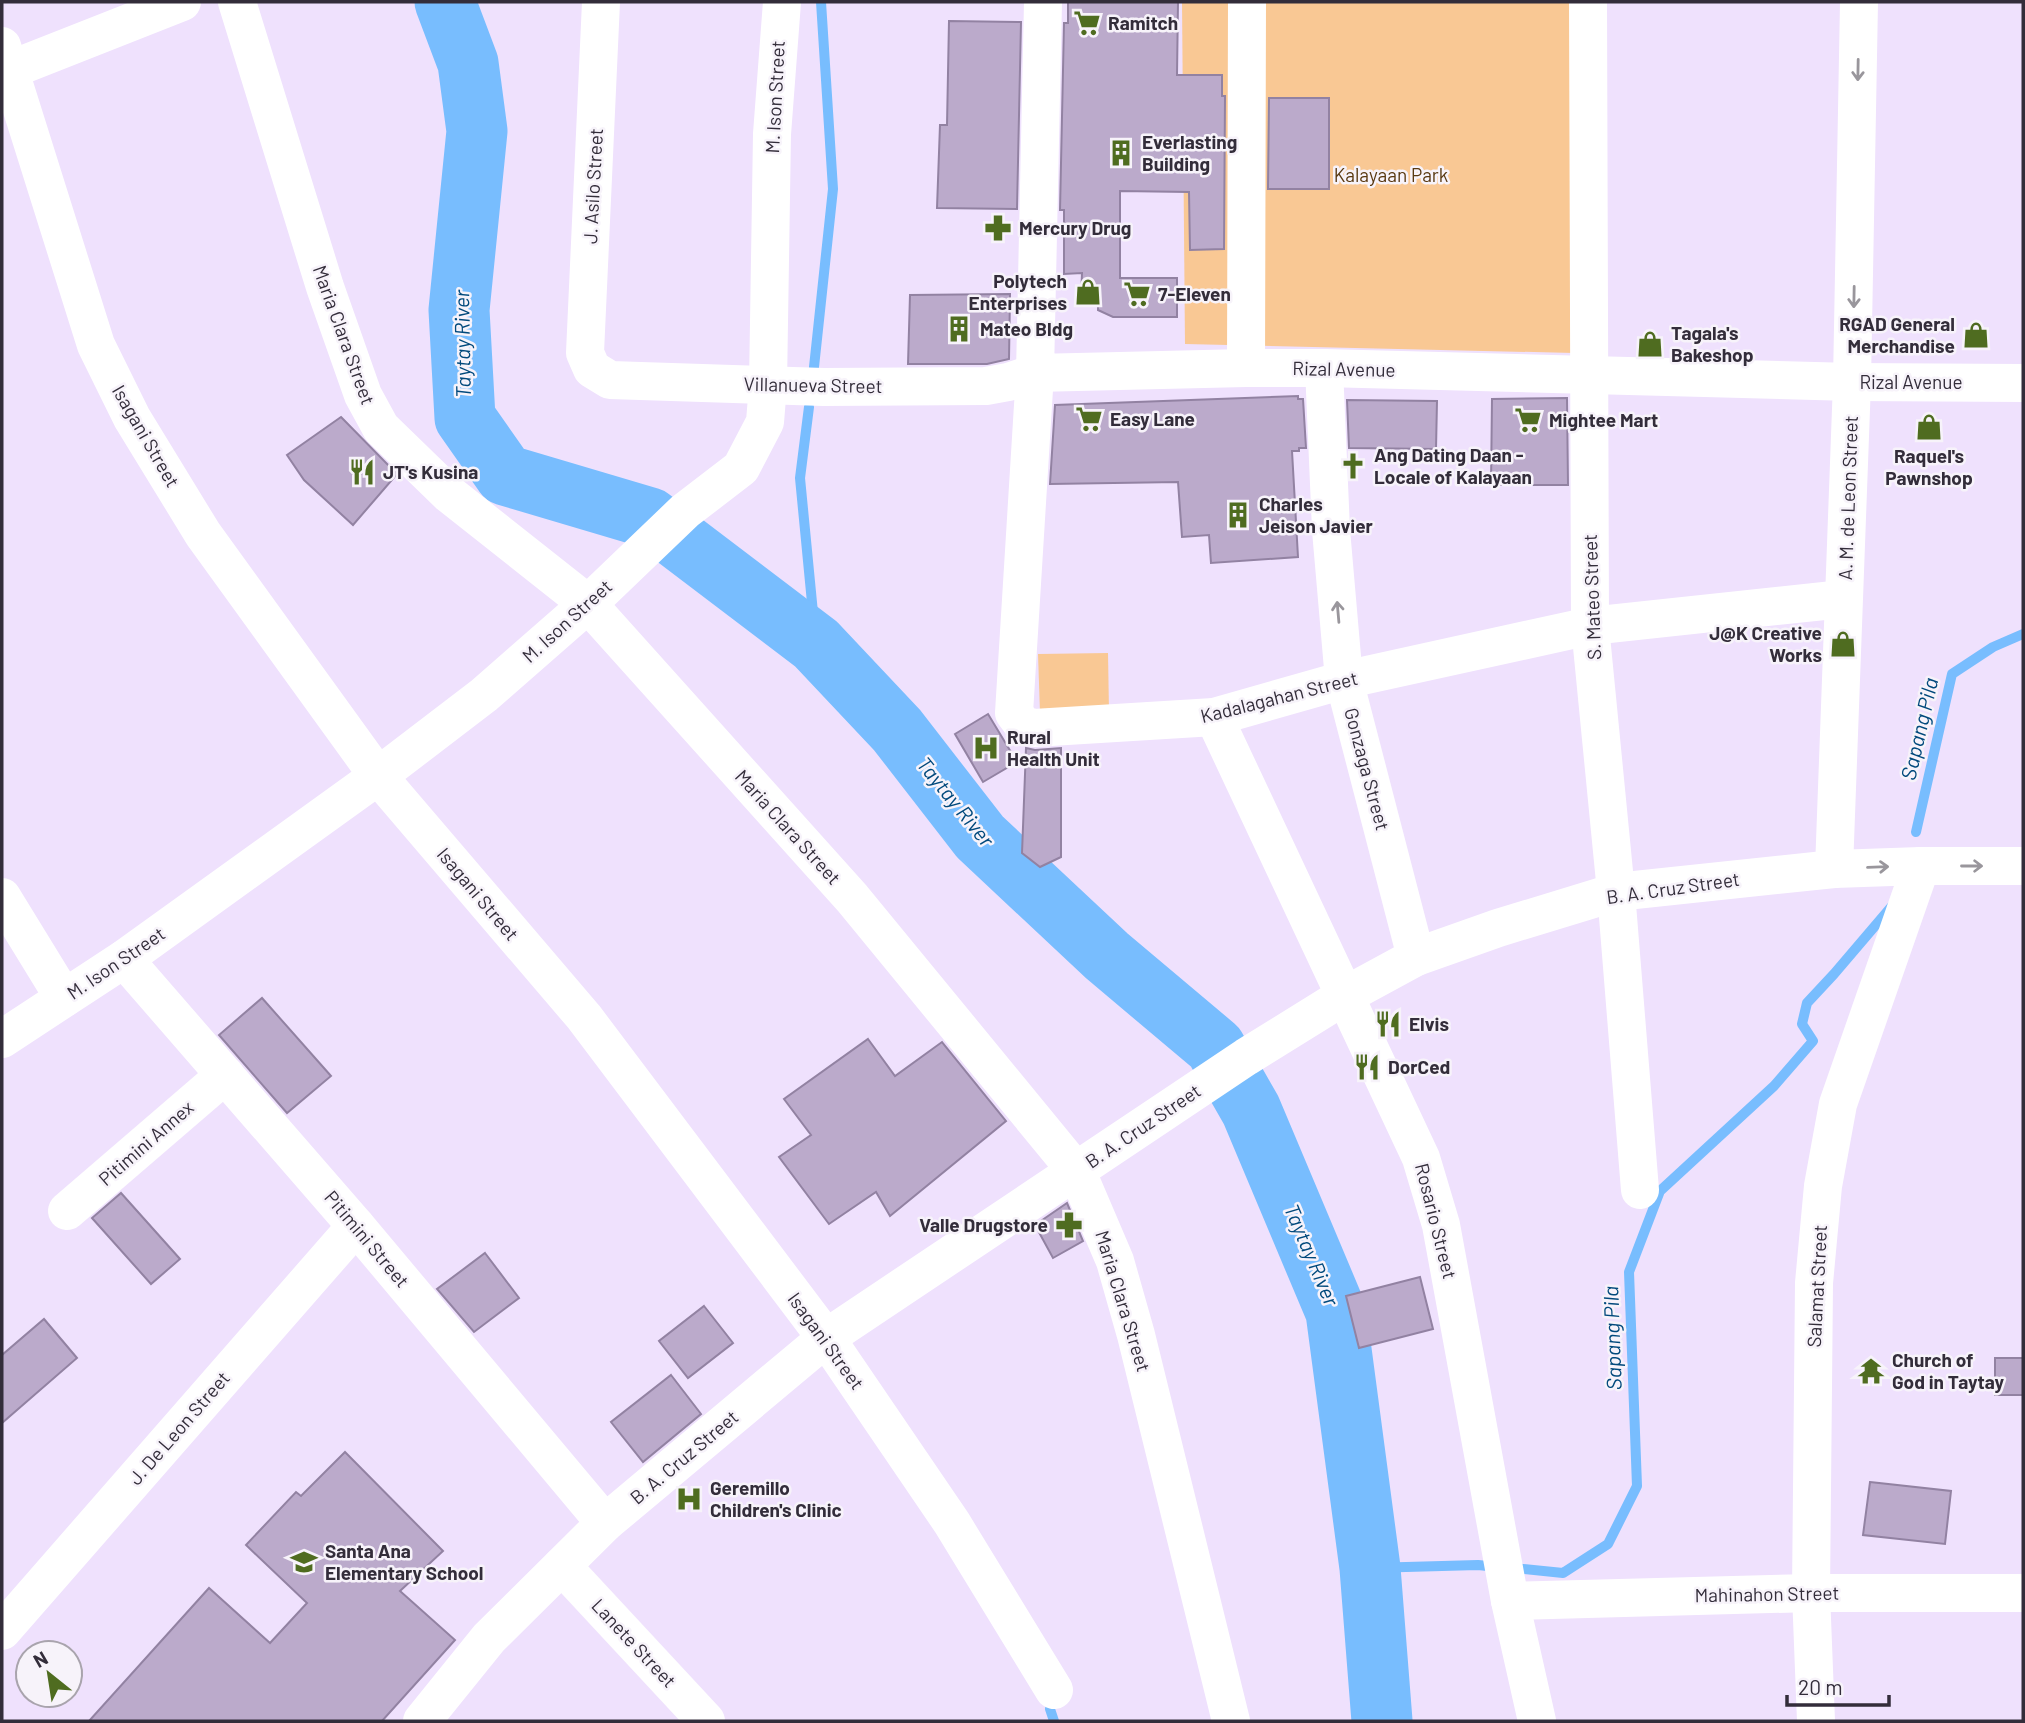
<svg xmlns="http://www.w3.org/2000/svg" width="2025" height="1723" font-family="Barlow,sans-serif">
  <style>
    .green { fill: #f9c894 }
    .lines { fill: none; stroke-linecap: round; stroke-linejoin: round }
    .stream { stroke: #78bdfe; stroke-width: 10 }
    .river { stroke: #78bdfe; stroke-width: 61 }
    .building { fill: #bbaacb; stroke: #9282a2; stroke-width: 2 }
    .minor { stroke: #fff; stroke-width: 38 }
    .tertiary { stroke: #fff; stroke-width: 38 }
    .secondary { stroke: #fff; stroke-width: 38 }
    .oneway { stroke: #99969c }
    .labels { text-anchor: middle; stroke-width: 5; stroke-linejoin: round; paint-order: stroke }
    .poi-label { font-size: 19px; font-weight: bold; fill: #332d3a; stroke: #f7f3fa; text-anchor: start }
    .street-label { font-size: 19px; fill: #332d3a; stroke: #f7f3fa }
    .park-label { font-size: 19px; fill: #593911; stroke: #f7f3fa }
    .water-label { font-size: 21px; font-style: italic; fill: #01497c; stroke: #f7f3fa }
  </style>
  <rect width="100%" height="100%" fill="#efe1fd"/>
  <!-- green -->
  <g class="green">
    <path d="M1182,2H1571L1574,353L1185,344Z"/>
    <path d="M1108,653L1109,712L1040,713L1038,654Z"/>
  </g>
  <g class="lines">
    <!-- stream -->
    <g class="stream">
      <path d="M814,367L833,189L821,2"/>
      <path d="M809,407L800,478L816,644"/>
      <path d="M1916,832L1952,674L1993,647L2023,634"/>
      <path d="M1370,1568L1478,1565L1497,1567"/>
      <path d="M1513,1568L1563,1573L1608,1544L1637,1486L1629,1272L1660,1191L1774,1086L1813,1041L1802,1024L1807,1003L1834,974L1892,906"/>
      <path d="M1050,1709L1054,1721"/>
    </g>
    <!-- river -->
    <path class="river" d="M445,2L468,63L477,131L459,310L465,418L505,475L650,518L816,644L897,730L980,837L1107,956L1215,1047L1251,1110L1336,1312L1370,1568L1382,1721"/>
  </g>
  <!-- building -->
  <g class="building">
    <path d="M1068,2H1178L1177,75H1222V96H1225L1224,249L1190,250L1189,192L1120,191V278H1177V317H1113L1098,310V300L1081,299L1082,273L1064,274V210H1060L1064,23H1068Z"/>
    <path d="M949,21L1021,22L1017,209L937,208L940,125H947Z"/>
    <path d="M1269,98H1329V189H1268Z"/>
    <path d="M1010,294L1009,359L987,364H908L910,295Z"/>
    <path d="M1298,396V399H1303L1306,448H1299V451H1292L1298,557L1211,563L1209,535L1182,537L1178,482L1050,484L1055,405Z"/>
    <path d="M1567,398L1568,485H1491L1492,399Z"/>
    <path d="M1347,400L1437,401L1436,449L1349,448Z"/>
    <path d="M341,417L397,474L353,525L304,480L287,455Z"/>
    <path d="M988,714L1017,762L983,782L955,734Z"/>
    <path d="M1026,748L1035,750L1061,748V857L1040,867L1022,853Z"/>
    <path d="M262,998L331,1076L287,1113L219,1035Z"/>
    <path d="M868,1039L895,1076L942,1042L1006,1121L890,1216L876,1192L829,1224L779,1157L811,1135L784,1099Z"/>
    <path d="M121,1193L180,1259L151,1284L92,1218Z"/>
    <path d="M1067,1203L1083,1241L1053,1258L1035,1225Z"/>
    <path d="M485,1253L519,1298L474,1332L437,1289Z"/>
    <path d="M1420,1277L1433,1329L1359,1348L1346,1296Z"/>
    <path d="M704,1306L733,1343L688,1378L659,1341Z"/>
    <path d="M44,1319L77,1358L2,1423V1355Z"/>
    <rect x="1995" y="1358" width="28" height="37"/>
    <path d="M671,1375L701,1414L643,1462L611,1422Z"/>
    <path d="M345,1452L443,1551L400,1591L455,1640L382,1721H89L209,1588L270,1643L307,1603L246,1545L296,1492L301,1496Z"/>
    <path d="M1870,1482L1951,1491L1945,1544L1863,1535Z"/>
  </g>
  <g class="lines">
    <!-- minor -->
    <g class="minor">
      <path d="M237,2L325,287L363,395L381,428L449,494L588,604L852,898L1077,1172L1115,1261L1136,1335L1231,1721"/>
      <path d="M601,2L585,353L592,369L610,380L824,387L986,386L1008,382L1035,373L1014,713L1023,725L1034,728L1214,717L1344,680L1590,626L1843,599"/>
      <path d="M1588,2L1590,626L1616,892L1640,1190"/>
      <path d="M2,46L96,345L132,418L203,534L378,776L584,1017L826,1338L952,1523L1054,1690"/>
      <path d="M2,73L182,2"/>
      <path d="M1246,368L1247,2"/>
      <path d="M1324,368L1331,530L1344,680L1416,957"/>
      <path d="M1214,717L1421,1158L1441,1225L1510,1601L1537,1721"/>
      <path d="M1834,869L1852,382"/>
      <path d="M2,897L64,998"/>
      <path d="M124,959L356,1226L605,1523"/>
      <path d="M2,1039L124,959L378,776L484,695L588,604L685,511L741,468L765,422L768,385L772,134L782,2"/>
      <path d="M67,1211L225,1075"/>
      <path d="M562,1566L706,1721"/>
      <path d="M1510,1601L1811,1593H2023"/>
      <path d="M2,1631L356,1226"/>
      <path d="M1816,1721L1811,1593L1814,1283L1823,1186L1838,1104L1921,866"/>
    </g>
    <!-- tertiary -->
    <g class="tertiary">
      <path d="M1852,382L1859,2"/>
      <path d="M422,1721L489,1638L605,1523L826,1338L1246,1057L1346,995L1416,957L1498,928L1616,892L1834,869L1921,866H2023"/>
    </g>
    <!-- secondary -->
    <path class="secondary" d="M1043,2L1035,373L1246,368H1324L1852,382L2023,383"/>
  </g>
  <!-- one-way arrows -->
  <defs><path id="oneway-shaft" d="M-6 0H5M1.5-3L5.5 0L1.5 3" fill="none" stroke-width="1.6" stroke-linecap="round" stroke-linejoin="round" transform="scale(1.75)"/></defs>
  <g class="oneway">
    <use href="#oneway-shaft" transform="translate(1858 70) rotate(91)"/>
    <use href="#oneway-shaft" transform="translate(1854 297) rotate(91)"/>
    <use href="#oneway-shaft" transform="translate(1338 612) rotate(-95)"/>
    <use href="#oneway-shaft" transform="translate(1972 866)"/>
    <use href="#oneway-shaft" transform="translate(1878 867) rotate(-2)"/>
  </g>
  <!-- icons -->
  <defs>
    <g id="supermarket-bare" transform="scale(2.1)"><path d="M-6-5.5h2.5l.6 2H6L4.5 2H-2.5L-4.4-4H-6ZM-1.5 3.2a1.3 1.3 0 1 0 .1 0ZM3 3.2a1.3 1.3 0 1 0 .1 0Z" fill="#4f6c20" stroke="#f7f3fa" stroke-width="2.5" paint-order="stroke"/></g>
    <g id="building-bare" transform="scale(2.1)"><path d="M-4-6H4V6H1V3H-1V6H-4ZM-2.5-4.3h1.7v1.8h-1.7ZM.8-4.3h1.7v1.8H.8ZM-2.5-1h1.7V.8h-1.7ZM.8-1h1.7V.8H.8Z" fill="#4f6c20" stroke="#f7f3fa" stroke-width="2.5" paint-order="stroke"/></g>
    <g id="pharmacy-bare" transform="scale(2.1)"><path d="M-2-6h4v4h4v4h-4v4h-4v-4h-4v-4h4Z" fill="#4f6c20" stroke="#f7f3fa" stroke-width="2.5" paint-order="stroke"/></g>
    <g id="shop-bare" transform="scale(2.1)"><path d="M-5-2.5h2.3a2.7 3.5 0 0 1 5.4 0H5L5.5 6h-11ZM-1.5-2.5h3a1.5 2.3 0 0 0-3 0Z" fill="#4f6c20" stroke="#f7f3fa" stroke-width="2.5" paint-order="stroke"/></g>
    <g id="church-bare" transform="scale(2.1)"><path d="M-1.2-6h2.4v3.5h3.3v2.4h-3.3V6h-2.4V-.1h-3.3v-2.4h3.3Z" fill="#4f6c20" stroke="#f7f3fa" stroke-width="2.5" paint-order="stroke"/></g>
    <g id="restaurant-bare" transform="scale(2.1)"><path d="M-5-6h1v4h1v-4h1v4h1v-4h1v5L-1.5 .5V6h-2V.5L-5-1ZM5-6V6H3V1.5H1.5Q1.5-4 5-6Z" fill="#4f6c20" stroke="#f7f3fa" stroke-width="2.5" paint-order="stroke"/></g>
    <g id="hospital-bare" transform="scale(2.1)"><path d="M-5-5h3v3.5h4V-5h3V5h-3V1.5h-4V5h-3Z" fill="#4f6c20" stroke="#f7f3fa" stroke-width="2.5" paint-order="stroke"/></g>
    <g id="temple-bare" transform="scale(2.1)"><path d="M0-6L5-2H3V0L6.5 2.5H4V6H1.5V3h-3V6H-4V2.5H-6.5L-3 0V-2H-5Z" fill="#4f6c20" stroke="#f7f3fa" stroke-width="2.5" paint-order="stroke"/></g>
    <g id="school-bare" transform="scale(2.1)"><path d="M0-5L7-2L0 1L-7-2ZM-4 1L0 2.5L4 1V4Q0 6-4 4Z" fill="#4f6c20" stroke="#f7f3fa" stroke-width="2.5" paint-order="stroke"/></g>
  </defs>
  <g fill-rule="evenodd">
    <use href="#supermarket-bare" x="1087" y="23"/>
    <use href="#building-bare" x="1121" y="153"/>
    <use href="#pharmacy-bare" x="998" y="228"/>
    <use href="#shop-bare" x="1088" y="292"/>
    <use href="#supermarket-bare" x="1137" y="294"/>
    <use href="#building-bare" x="959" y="329"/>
    <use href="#shop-bare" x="1976" y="335"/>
    <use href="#shop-bare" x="1650" y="344"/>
    <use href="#supermarket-bare" x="1089" y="419"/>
    <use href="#supermarket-bare" x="1528" y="420"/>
    <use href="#shop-bare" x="1929" y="427"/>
    <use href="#church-bare" x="1353" y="466"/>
    <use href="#restaurant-bare" x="362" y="472"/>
    <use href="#building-bare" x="1238" y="515"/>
    <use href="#shop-bare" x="1843" y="644"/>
    <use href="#hospital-bare" x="986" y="748"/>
    <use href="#restaurant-bare" x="1388" y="1024"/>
    <use href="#restaurant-bare" x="1367" y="1067"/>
    <use href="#pharmacy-bare" x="1069" y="1225"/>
    <use href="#temple-bare" x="1871" y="1371"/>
    <use href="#hospital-bare" x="689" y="1499"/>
    <use href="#school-bare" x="304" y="1562"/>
  </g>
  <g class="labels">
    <!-- poi labels -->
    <g class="poi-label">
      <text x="1108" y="30">Ramitch</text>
      <text x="1142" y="149">Everlasting<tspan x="1142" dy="22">Building</tspan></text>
      <text x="1019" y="235">Mercury Drug</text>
      <text x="1067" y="288" text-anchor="end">Polytech<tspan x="1067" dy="22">Enterprises</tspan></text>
      <text x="1158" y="301">7-Eleven</text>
      <text x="1955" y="331" text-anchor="end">RGAD General<tspan x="1955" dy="22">Merchandise</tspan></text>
      <text x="980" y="336">Mateo Bldg</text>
      <text x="1671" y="340">Tagala's<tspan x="1671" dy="22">Bakeshop</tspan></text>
      <text x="1110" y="426">Easy Lane</text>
      <text x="1549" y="427">Mightee Mart</text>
      <text x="1374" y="462">Ang Dating Daan -<tspan x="1374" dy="22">Locale of Kalayaan</tspan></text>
      <text x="1929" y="463" text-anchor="middle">Raquel's<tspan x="1929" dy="22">Pawnshop</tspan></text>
      <text x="383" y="479">JT's Kusina</text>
      <text x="1259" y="511">Charles<tspan x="1259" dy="22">Jeison Javier</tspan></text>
      <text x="1822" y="640" text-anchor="end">J@K Creative<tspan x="1822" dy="22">Works</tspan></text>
      <text x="1007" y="744">Rural<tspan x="1007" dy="22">Health Unit</tspan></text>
      <text x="1409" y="1031">Elvis</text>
      <text x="1388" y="1074">DorCed</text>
      <text x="1048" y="1232" text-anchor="end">Valle Drugstore</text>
      <text x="1892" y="1367">Church of<tspan x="1892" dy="22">God in Taytay</tspan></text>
      <text x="710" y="1495">Geremillo<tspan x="710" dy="22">Children's Clinic</tspan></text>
      <text x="325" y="1558">Santa Ana<tspan x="325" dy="22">Elementary School</tspan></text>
    </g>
    <!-- street labels -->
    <g class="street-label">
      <text transform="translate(775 97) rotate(-87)" y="7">M. Ison Street</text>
      <text transform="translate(593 186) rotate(-87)" y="7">J. Asilo Street</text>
      <text transform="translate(344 335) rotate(70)" y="7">Maria Clara Street</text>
      <text transform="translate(1344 369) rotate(1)" y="7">Rizal Avenue</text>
      <text x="1911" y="389">Rizal Avenue</text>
      <text transform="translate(813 385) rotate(1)" y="7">Villanueva Street</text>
      <text transform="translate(146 436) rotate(60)" y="7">Isagani Street</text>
      <text transform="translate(1848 498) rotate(-88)" y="7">A. M. de Leon Street</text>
      <text transform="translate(1592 597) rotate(-92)" y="7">S. Mateo Street</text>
      <text transform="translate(567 621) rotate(-42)" y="7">M. Ison Street</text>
      <text transform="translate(1279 697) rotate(-14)" y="7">Kadalagahan Street</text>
      <text transform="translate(1367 769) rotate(75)" y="7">Gonzaga Street</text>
      <text transform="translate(788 827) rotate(48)" y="7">Maria Clara Street</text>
      <text transform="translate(1673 888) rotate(-8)" y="7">B. A. Cruz Street</text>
      <text transform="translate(478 894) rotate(50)" y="7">Isagani Street</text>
      <text transform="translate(116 963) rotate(-34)" y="7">M. Ison Street</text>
      <text transform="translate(1143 1126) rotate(-34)" y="7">B. A. Cruz Street</text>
      <text transform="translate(146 1143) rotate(-41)" y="7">Pitimini Annex</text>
      <text transform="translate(1436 1221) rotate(76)" y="7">Rosario Street</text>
      <text transform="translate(367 1239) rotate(50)" y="7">Pitimini Street</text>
      <text transform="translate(1817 1286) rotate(-87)" y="7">Salamat Street</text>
      <text transform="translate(1123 1301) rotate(73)" y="7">Maria Clara Street</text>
      <text transform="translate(826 1341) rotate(54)" y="7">Isagani Street</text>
      <text transform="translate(179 1428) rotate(-49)" y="7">J. De Leon Street</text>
      <text transform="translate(684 1457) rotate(-40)" y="7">B. A. Cruz Street</text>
      <text transform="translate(1767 1594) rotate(-1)" y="7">Mahinahon Street</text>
      <text transform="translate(634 1643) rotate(47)" y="7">Lanete Street</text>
    </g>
    <!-- park labels -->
    <g class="park-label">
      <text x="1391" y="182">Kalayaan Park</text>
    </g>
    <!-- water labels -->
    <g class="water-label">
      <text transform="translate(463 344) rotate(-91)" y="7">Taytay River</text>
      <text transform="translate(1920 729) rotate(-77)" y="7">Sapang Pila</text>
      <text transform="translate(955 802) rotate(51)" y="7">Taytay River</text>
      <text transform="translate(1311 1255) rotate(67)" y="7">Taytay River</text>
      <text transform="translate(1613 1338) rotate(-92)" y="7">Sapang Pila</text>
    </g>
  </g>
  <!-- border -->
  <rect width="2025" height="1723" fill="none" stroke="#332d3a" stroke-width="7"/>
  <!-- north arrow -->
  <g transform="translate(49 1674) rotate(330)"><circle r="33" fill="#f7f3fa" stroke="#a9a4ad" stroke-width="2"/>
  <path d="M0-5L12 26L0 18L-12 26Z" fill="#4f6c20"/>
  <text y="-10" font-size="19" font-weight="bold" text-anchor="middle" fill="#332d3a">N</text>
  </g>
  <!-- scale -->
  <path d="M1787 1695v10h102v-10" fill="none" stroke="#332d3a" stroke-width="3.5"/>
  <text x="1798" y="1695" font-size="21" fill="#332d3a" stroke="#f7f3fa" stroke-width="5" paint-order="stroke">20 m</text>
</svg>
